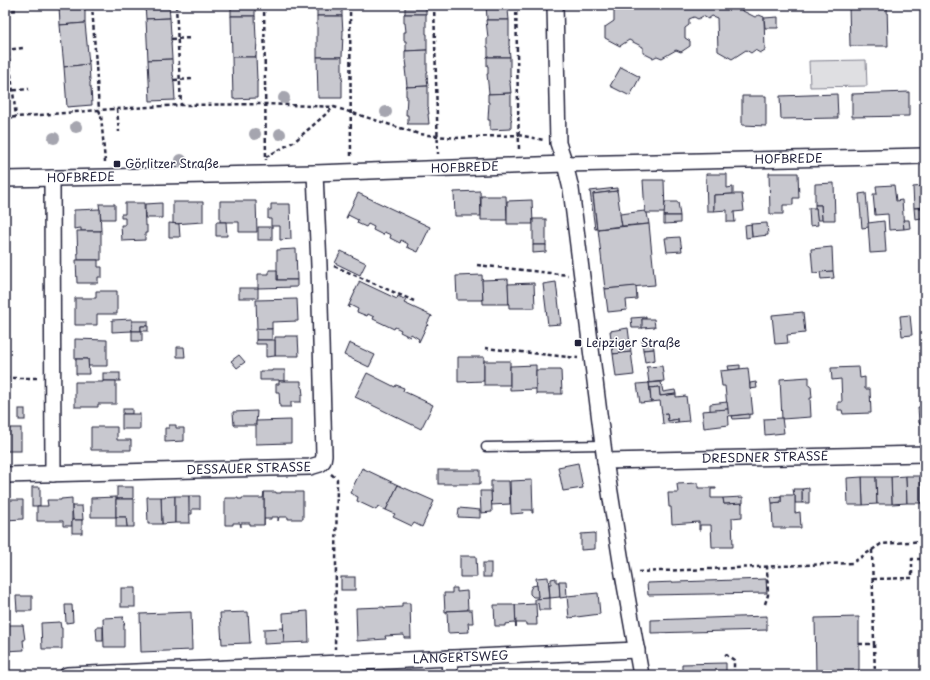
<svg xmlns="http://www.w3.org/2000/svg" width="930" height="680" font-family="'Playpen Sans',sans-serif">
  <style>
    .built { fill: #eeeef1 }
    .green { fill: #dfdfe2; stroke: #80808e }
    .building { fill: #c8c8cf; stroke: #22223b }
    .lines { fill: none; stroke-linecap: round; stroke-linejoin: round }
    .service-casing { stroke: #22223b; stroke-width: 11 }
    .minor-casing { stroke: #22223b; stroke-width: 18 }
    .path { stroke: #22223b; stroke-width: 2.5; stroke-dasharray: 4 3; stroke-linecap: butt }
    .service { stroke: #fff; stroke-width: 8 }
    .minor { stroke: #fff; stroke-width: 15 }
    .tree { fill: #a5a5af }
    .poi-dot { fill: #22223b; stroke: #fff; stroke-width: 1.5 }
    .labels { text-anchor: middle; stroke-width: 3; stroke-linejoin: round; paint-order: stroke }
    .street-label { font-size: 12px; fill: #22223b; stroke: #fff }
    .poi-label { font-size: 12px; fill: #22223b; stroke: #fff; text-anchor: start }
  </style>
  <rect width="100%" height="100%" fill="#fff"/>
  <filter id="ink" filterUnits="userSpaceOnUse"><feTurbulence type="fractalNoise" baseFrequency=".025" numOctaves="2"/><feDisplacementMap in="SourceGraphic" scale="8" xChannelSelector="R" yChannelSelector="G"/><feConvolveMatrix kernelMatrix="1 2 1 2 8 2 1 2 1" color-interpolation-filters="sRGB"/></filter>
  <g filter="url(#ink)">
    <!-- built -->
    <path class="built" d="M433,671L440,675H330Z"/>
    <!-- green -->
    <path class="green" d="M866,60L867,86L810,87L809,61Z"/>
    <!-- building -->
    <g class="building">
      <path d="M59,5H84L85,7V23L60,25Z"/>
      <path d="M145,5H169L170,18L146,19Z"/>
      <rect x="231" y="5" width="24" height="11"/>
      <rect x="317" y="5" width="25" height="11"/>
      <path d="M405,5H426V14H404L405,13Z"/>
      <path d="M486,5H508V9H509L508,10L509,20H486L487,19Z"/>
      <path d="M614,5H741V10L755,17L759,15L764,17L765,50L760,53L755,50L751,53L746,50L732,59L718,51L717,18L712,16L708,19L703,16L698,19L694,17L689,19V25L685,28V38L690,41V46L681,52L676,50L662,58L657,56L653,58L643,53V47L629,40L620,46L605,38V27L614,21Z"/>
      <path d="M849,5H887L888,46H850Z"/>
      <path d="M404,14H426V34H427V50L405,51L406,50V41H404V32H406L405,23H404Z"/>
      <path d="M231,16H255L256,39L257,40L256,57H232Z"/>
      <path d="M317,16H342L343,33L342,57H317Z"/>
      <path d="M778,17V28H765L764,18Z"/>
      <path d="M170,18L171,35L172,36H171V41L172,42H171L172,59L148,60L146,19Z"/>
      <path d="M486,20H509V40H510H509V46L510,47H509L510,57H487L488,56V47H487V38H488Z"/>
      <path d="M85,23L89,64L64,67L60,25Z"/>
      <path d="M427,50V70L428,72H427V77L428,78H427L428,86L406,87L407,86L405,68H407L406,60H405V51Z"/>
      <path d="M232,57H256L257,80L258,81H257V98L233,99Z"/>
      <path d="M317,57H342V74H343L342,75V80H343L342,81V98H318Z"/>
      <path d="M487,57H510V76H511L510,77V82H511L510,83L511,93L488,94L489,93L487,74H488V66H487Z"/>
      <path d="M172,59L173,76H174L173,77L174,83L175,100L150,101L148,60Z"/>
      <path d="M89,64L90,81H91L90,82V87H91L92,105L67,107L64,67Z"/>
      <path d="M621,67L640,77L630,96L610,86Z"/>
      <path d="M5,77L6,88L7,89H6L7,94L8,95H7L9,112L5,113Z"/>
      <path d="M428,86V107L429,108H428L429,114H428L429,124H407L408,123V115H406L407,96H406V87Z"/>
      <path d="M909,92V116L852,117V94Z"/>
      <path d="M511,93V113H512L511,114V119L512,120H511V129L489,130L490,129V120H488L489,102H488V94Z"/>
      <path d="M837,94L838,118L781,119L780,96Z"/>
      <path d="M742,96H766V126L742,125Z"/>
      <path d="M769,173H798L799,198H793V205H783V214H770Z"/>
      <path d="M706,174H727V188L733,187V194L714,195V211H707Z"/>
      <path d="M643,180H664L665,213H645Z"/>
      <path d="M834,183L835,220H822L821,205H815V184Z"/>
      <path d="M894,185L896,201L902,200L904,229L889,230L888,214L875,215L873,194H877L876,186Z"/>
      <path d="M925,186V207L914,208L913,187Z"/>
      <path d="M617,188V191L593,194L597,229H595L590,191Z"/>
      <path d="M617,190L622,226L597,229L593,194L617,191Z"/>
      <path d="M480,191L481,216H455L454,192Z"/>
      <path d="M358,193L430,227L418,252L407,247L408,244L401,240L400,243L390,238L391,235L384,232L383,235L373,230L374,227L368,224L366,227L357,223L358,220L348,215L347,218H346Z"/>
      <path d="M866,193L869,227L862,228L859,194Z"/>
      <path d="M733,194H742L744,211L734,212L735,222H727V210L714,211V195Z"/>
      <path d="M481,196H506L507,220H481Z"/>
      <path d="M532,200L533,224H507V201Z"/>
      <path d="M220,201H256L257,232H239V222H220Z"/>
      <path d="M173,202H203V222L173,224Z"/>
      <path d="M665,202H678L680,216H664Z"/>
      <path d="M125,203H144L145,225H147V233H145V240L122,241L121,225H125V218H121V214H125Z"/>
      <path d="M162,203V218H145V204Z"/>
      <path d="M99,204H115V219H101Z"/>
      <path d="M271,204H290L291,239L280,240V226H271V219H268V210H271Z"/>
      <path d="M815,205H821L822,220H817L816,208H815Z"/>
      <path d="M809,208H816L818,225L810,226Z"/>
      <path d="M914,208H922V218L915,219Z"/>
      <path d="M100,209L101,231H81V228L74,229V210Z"/>
      <path d="M645,211V213H647L649,224L622,226L620,214Z"/>
      <path d="M664,216H680V223L664,224Z"/>
      <rect x="533" y="219" width="13" height="26"/>
      <path d="M903,220H909L910,228L904,229Z"/>
      <path d="M884,221L886,252L870,253L868,223Z"/>
      <path d="M216,222H226L227,236H216Z"/>
      <path d="M169,223L179,224L180,237H169Z"/>
      <path d="M767,223L768,235L752,237L751,224Z"/>
      <path d="M649,224L655,285L605,289L598,229Z"/>
      <path d="M751,224L752,237L746,238L745,225Z"/>
      <rect x="258" y="227" width="14" height="13"/>
      <path d="M77,231H101V260H78Z"/>
      <path d="M680,237L682,251L667,252L665,238Z"/>
      <path d="M533,245H546V252L533,253Z"/>
      <path d="M832,247L833,271L813,273L811,249Z"/>
      <path d="M296,249L297,280H277V250Z"/>
      <path d="M341,251L366,263L360,275L335,263Z"/>
      <path d="M76,260H98V267H102V277H98V283H77Z"/>
      <path d="M269,270H277V280H297V287L258,288V274H269Z"/>
      <path d="M833,271L834,278L821,279L820,272Z"/>
      <path d="M482,275L483,300H457L456,276Z"/>
      <path d="M508,279L509,304H483L482,280Z"/>
      <path d="M359,281L397,299L398,296L406,300L404,303L432,316V317L431,316L427,324L428,326L427,325L419,342L418,341L419,339L411,334L410,337L400,332L401,330L395,327L394,329L373,319L374,317L368,314L367,316L357,312L358,309L350,305L349,308L348,307L355,292L354,291H355L359,283Z"/>
      <path d="M556,282L561,324L548,325L543,284Z"/>
      <path d="M534,283L535,308H509L508,284Z"/>
      <path d="M636,286L637,299L626,300L627,310L608,312L605,289Z"/>
      <rect x="239" y="288" width="19" height="10"/>
      <path d="M96,291H117V314H97V325H75V298H96Z"/>
      <path d="M925,292V321L922,293Z"/>
      <path d="M297,299L298,321L272,322V329H257L256,300Z"/>
      <path d="M803,312L805,333L787,335L788,343L775,344L772,315Z"/>
      <path d="M910,315L912,335L902,336L900,316Z"/>
      <path d="M646,317V319H642L643,328H632L631,318Z"/>
      <path d="M132,319V331L112,332V320Z"/>
      <path d="M642,319H654L655,327L642,328Z"/>
      <path d="M132,321H148V326H141V331H132Z"/>
      <rect x="141" y="326" width="7" height="5"/>
      <path d="M628,328L631,352L613,354L610,331Z"/>
      <rect x="256" y="329" width="16" height="11"/>
      <rect x="132" y="331" width="10" height="10"/>
      <path d="M285,336H298L299,356H275V337H285Z"/>
      <path d="M652,338L654,349L643,350L642,339Z"/>
      <path d="M75,339L107,340V366H88V359H75Z"/>
      <path d="M256,340H275V356L266,357V344H256Z"/>
      <path d="M349,343L375,355L369,367L344,355Z"/>
      <path d="M177,347H184L185,357H177Z"/>
      <path d="M654,349L655,360L645,362L643,350Z"/>
      <path d="M631,352L634,375L616,377L613,354Z"/>
      <path d="M239,355L245,362L237,368L231,361Z"/>
      <path d="M458,357H484V381L458,382Z"/>
      <path d="M76,359H88L89,374H76Z"/>
      <rect x="484" y="361" width="26" height="24"/>
      <path d="M536,365V389L510,390V366Z"/>
      <path d="M740,365V369L729,370L728,366Z"/>
      <path d="M662,366L664,381L648,383H649L647,368L646,367Z"/>
      <path d="M859,367L860,378L865,377V389H870L871,413L843,414L842,410H838V402H842L841,379L832,380L831,368Z"/>
      <path d="M748,368L753,414L728,416L725,386H722L720,371Z"/>
      <path d="M272,370H285V381H279V380H260V371H272Z"/>
      <path d="M536,370H561L562,394H536Z"/>
      <rect x="103" y="373" width="17" height="8"/>
      <path d="M367,373L395,387L396,385L404,388L403,391L433,405L421,429L370,404L355,397Z"/>
      <path d="M809,377V386H811L812,398H810L811,417L782,419L780,379Z"/>
      <path d="M103,381H116V404H98V407H75V382H103Z"/>
      <path d="M279,381H301V387H302L303,395H301V402H291V407H280L279,392H276V384H279Z"/>
      <path d="M661,382L663,392L675,390L676,394L660,396L659,387L650,388L649,383Z"/>
      <path d="M756,382L757,388L750,389V383Z"/>
      <path d="M649,383L651,402L640,403L637,384Z"/>
      <path d="M659,387L660,396L676,394V397L686,396L689,421L678,422V419L668,421L667,413L662,414L660,401L651,402L650,388Z"/>
      <rect x="5" y="398" width="3" height="24"/>
      <path d="M727,402L728,409L710,411V404Z"/>
      <path d="M918,407H925V423H919Z"/>
      <rect x="19" y="409" width="6" height="11"/>
      <rect x="123" y="409" width="9" height="5"/>
      <path d="M728,409L729,425L704,428L702,411Z"/>
      <path d="M257,411L256,425H234L233,412Z"/>
      <path d="M667,413L668,421L678,419V422L663,424L662,414Z"/>
      <rect x="122" y="414" width="18" height="15"/>
      <path d="M749,414V418L733,419L732,416Z"/>
      <path d="M782,418L784,433L765,435L764,419Z"/>
      <path d="M291,420V443L256,444V421Z"/>
      <path d="M169,425H176V428H184V441L165,442V428H169Z"/>
      <path d="M91,427H117V440H131V450H91Z"/>
      <rect x="5" y="428" width="16" height="23"/>
      <path d="M578,463L583,488L563,491L558,467Z"/>
      <path d="M362,468L398,485L386,510L378,506L376,510L357,501L358,497L350,493Z"/>
      <rect x="438" y="470" width="42" height="14"/>
      <path d="M906,476L907,503L892,504L891,477Z"/>
      <path d="M906,476H921V503H907Z"/>
      <rect x="921" y="476" width="4" height="27"/>
      <path d="M862,477H876L877,504L863,505Z"/>
      <path d="M862,477L863,505H848L847,478Z"/>
      <path d="M876,477H891L892,504H877Z"/>
      <path d="M532,480L533,513H532V510H522L523,513L511,514L510,481Z"/>
      <path d="M491,481H509L510,504L491,505Z"/>
      <path d="M698,483V488H716V489H711V498H723L724,504L742,503V517L732,518L733,547H712L711,525H700V530H699V522L672,524L671,507H669L668,493H678L677,484Z"/>
      <path d="M398,485L434,501L422,527L414,523L412,526L393,517L395,514L386,510Z"/>
      <rect x="32" y="487" width="8" height="19"/>
      <rect x="117" y="487" width="16" height="12"/>
      <path d="M809,488V503H802V489Z"/>
      <path d="M793,489H802V503H795V495H794Z"/>
      <path d="M480,491H491L492,512L481,513Z"/>
      <path d="M264,492H276V493H281V492H303V519H288V517H279L278,521V517H271V519H264V525Z"/>
      <path d="M264,492V525H250V523H241V527L240,523H233V525H225V498H238V499H242V498H263Z"/>
      <path d="M781,495H795V513L800,512L801,528H773L772,503L781,502Z"/>
      <path d="M175,496V523L162,524L161,497Z"/>
      <path d="M175,496H189L190,523H175Z"/>
      <path d="M189,496H200V509H192V514H189Z"/>
      <path d="M781,496V502L772,503L771,497Z"/>
      <path d="M116,497V517H91V498Z"/>
      <path d="M147,497H161L162,524H148Z"/>
      <path d="M743,497V503L724,504L723,498Z"/>
      <path d="M72,498V526H63V521H37V506H48L47,500H61V499Z"/>
      <path d="M116,499H134V527H127L126,517H116Z"/>
      <path d="M5,500H23V519L5,520Z"/>
      <path d="M72,506H82L83,520H73Z"/>
      <path d="M459,508L480,510V518L458,517Z"/>
      <path d="M116,517H126L127,527H116Z"/>
      <rect x="72" y="520" width="10" height="13"/>
      <path d="M595,533V549L581,550V534Z"/>
      <path d="M460,556H476L477,577H460Z"/>
      <rect x="483" y="563" width="8" height="14"/>
      <rect x="341" y="577" width="14" height="13"/>
      <path d="M548,577L550,598L538,599L536,578Z"/>
      <path d="M556,578V582H559L560,597L550,598L549,584H551V579Z"/>
      <path d="M766,579L767,593L648,595L647,583Z"/>
      <path d="M559,581H566L567,597L560,598Z"/>
      <path d="M537,585L538,597H533L530,594V590L532,586Z"/>
      <rect x="121" y="588" width="14" height="19"/>
      <path d="M452,588H457V592L467,591L468,610L447,611V612H445L444,593H452Z"/>
      <path d="M598,593L600,614L569,618L567,596Z"/>
      <path d="M16,596H32V611H17Z"/>
      <path d="M550,598V610H539L538,603L535,604V599Z"/>
      <path d="M402,603H410L411,638H404V635L385,636L386,639L357,641L356,608L384,607V608L402,607Z"/>
      <path d="M536,604L537,625H526V623H516V627L515,605Z"/>
      <path d="M65,605H72L73,622L66,623Z"/>
      <path d="M494,605H515L516,627L515,623L505,624V626H495Z"/>
      <path d="M468,610H472L473,623H468L469,632L448,633L447,611Z"/>
      <path d="M308,611L309,642L284,643L283,613Z"/>
      <path d="M191,612L192,650L141,652L140,614Z"/>
      <path d="M248,612L250,643L222,644L220,613Z"/>
      <path d="M767,616V630L651,633V620Z"/>
      <path d="M124,617L123,618L124,623L125,624H124V647H104L103,618Z"/>
      <path d="M859,617V673L816,674L815,618Z"/>
      <path d="M60,622L61,628H62V649H42L41,623Z"/>
      <path d="M5,625H23L25,640H23L24,650L5,651Z"/>
      <path d="M96,627H103V641H97Z"/>
      <path d="M283,628L284,643L264,644V629Z"/>
      <path d="M726,663V675H682V664Z"/>
    </g>
    <g class="lines">
      <!-- service casing -->
      <g class="service-casing">
        <path id="service" d="M486,447L603,445"/>
      </g>
      <!-- minor casing -->
      <g class="minor-casing">
        <g id="minor">
          <path d="M555,5L558,143L565,164L571,189L605,461L623,574L641,675"/>
          <path d="M52,178L53,474"/>
          <path id="s1" d="M5,179L315,173L565,164L925,156"/>
          <path id="s2" d="M605,461L925,454"/>
          <path id="s3" d="M5,475L310,467L320,464L323,461L324,455L319,266L315,173"/>
          <path d="M449,658L450,675"/>
          <path id="s4" d="M67,675C257,666 447,658 637,650"/>
        </g>
      </g>
      <!-- path -->
      <g class="path">
        <path d="M92,5L99,110L101,115L105,162"/>
        <path d="M176,5L181,105"/>
        <path d="M264,5L266,160"/>
        <path d="M350,5L351,156"/>
        <path d="M434,5L438,154"/>
        <path d="M516,5L519,150"/>
        <path d="M5,11L18,10"/>
        <path d="M5,25L16,117"/>
        <path d="M171,39L192,38"/>
        <path d="M5,50L23,48"/>
        <path d="M174,80L193,79"/>
        <path d="M7,91L29,89"/>
        <path d="M117,109L119,132"/>
        <path d="M5,118L99,110L181,105L266,104L334,107L419,134L456,138L518,135L544,140"/>
        <path d="M266,157L295,141L334,107"/>
        <path d="M477,265L568,275"/>
        <path d="M334,266L414,301"/>
        <path d="M485,348L578,358"/>
        <path d="M5,378H38"/>
        <path d="M331,474L337,479L335,649"/>
        <path d="M638,572L852,563L881,544L925,541"/>
        <path d="M873,579L912,578V559H925"/>
        <path d="M765,604L768,595L767,566"/>
        <path d="M859,644H874L872,550"/>
        <path d="M874,644L875,675"/>
        <path d="M725,654L734,660V675"/>
      </g>
      <!-- service -->
      <use href="#service" class="service"/>
      <!-- minor -->
      <use href="#minor" class="minor"/>
    </g>
    <!-- trees -->
    <g class="tree">
      <circle cx="284" cy="98" r="6"/>
      <circle cx="386" cy="112" r="6"/>
      <circle cx="76" cy="127" r="6"/>
      <circle cx="255" cy="134" r="6"/>
      <circle cx="280" cy="134" r="6"/>
      <circle cx="54" cy="138" r="6"/>
      <circle cx="181" cy="160" r="6"/>
    </g>
  </g>
  <!-- markers -->
  <g class="poi-dot">
    <rect x="113" y="160" width="8" height="8" rx="2"/>
    <rect x="574" y="339" width="8" height="8" rx="2"/>
  </g>
  <g class="labels">
    <!-- street labels -->
    <g class="street-label">
      <text dy="4" stroke="none"><textPath href="#s1" startOffset="784">HOFBREDE</textPath></text>
      <text dy="4" stroke="none"><textPath href="#s1" startOffset="460">HOFBREDE</textPath></text>
      <text dy="4" stroke="none"><textPath href="#s1" startOffset="76">HOFBREDE</textPath></text>
      <text dy="4" stroke="none"><textPath href="#s2" startOffset="160">DRESDNER STRASSE</textPath></text>
      <text dy="4" stroke="none"><textPath href="#s3" startOffset="244">DESSAUER STRASSE</textPath></text>
      <text dy="4" stroke="none"><textPath href="#s4" startOffset="394">LANGERTSWEG</textPath></text>
    </g>
    <!-- poi labels -->
    <g class="poi-label">
      <text x="125" y="168">Görlitzer Straße</text>
      <text x="586" y="347">Leipziger Straße</text>
    </g>
  </g>
  <!-- margin -->
  <rect width="930" height="680" fill="none" stroke="#fff" stroke-width="20"/>
  <rect x="10" y="10" width="910" height="660" fill="none" stroke="#22223b" stroke-width="1.5" filter="url(#ink)"/>
</svg>
